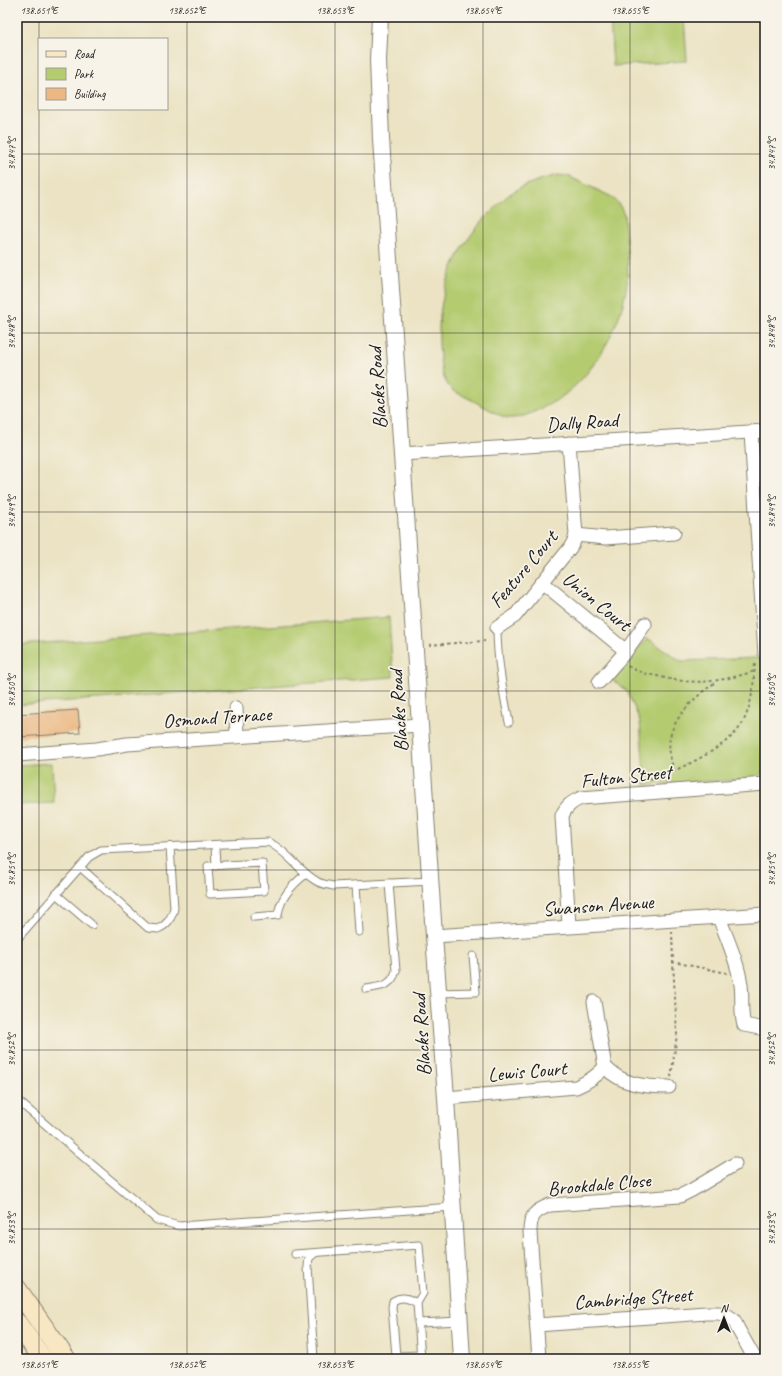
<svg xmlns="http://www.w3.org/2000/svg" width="782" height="1376" font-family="Caveat,sans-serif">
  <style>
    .green { fill: #b4cb70; stroke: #687446 }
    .building { fill: #ebb883 }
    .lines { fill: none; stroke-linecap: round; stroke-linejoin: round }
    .service-casing { stroke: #848070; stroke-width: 9 }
    .minor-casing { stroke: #848070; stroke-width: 15 }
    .tertiary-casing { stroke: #848070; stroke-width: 18 }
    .secondary-casing { stroke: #848070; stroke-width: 21 }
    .path { stroke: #848070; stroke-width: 2; stroke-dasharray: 3 3; stroke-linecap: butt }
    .service { stroke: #fff; stroke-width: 7 }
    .minor { stroke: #fff; stroke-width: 13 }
    .tertiary { stroke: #fff; stroke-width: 16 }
    .secondary { stroke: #f9e7c3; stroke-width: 19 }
    .ticks { fill: none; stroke: #1c1c1c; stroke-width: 1; stroke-opacity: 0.45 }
    .labels { text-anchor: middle; stroke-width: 3.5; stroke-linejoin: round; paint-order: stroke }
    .street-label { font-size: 20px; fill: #1c1c1c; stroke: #f7f3e8 }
    .neatline { fill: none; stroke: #1c1c1c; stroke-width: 1.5 }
    .ticks-label { font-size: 10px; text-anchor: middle; fill: #1c1c1c }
  </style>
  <rect width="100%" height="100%" fill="#f7f3e8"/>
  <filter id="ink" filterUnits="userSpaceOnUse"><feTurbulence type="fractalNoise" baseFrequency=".025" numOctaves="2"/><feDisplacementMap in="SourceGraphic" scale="8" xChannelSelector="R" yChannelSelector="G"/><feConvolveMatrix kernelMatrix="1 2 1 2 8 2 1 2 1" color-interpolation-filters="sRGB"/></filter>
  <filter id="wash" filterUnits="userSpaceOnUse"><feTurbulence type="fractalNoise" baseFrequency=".012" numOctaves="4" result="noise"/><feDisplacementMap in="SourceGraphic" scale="16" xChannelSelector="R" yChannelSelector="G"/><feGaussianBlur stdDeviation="0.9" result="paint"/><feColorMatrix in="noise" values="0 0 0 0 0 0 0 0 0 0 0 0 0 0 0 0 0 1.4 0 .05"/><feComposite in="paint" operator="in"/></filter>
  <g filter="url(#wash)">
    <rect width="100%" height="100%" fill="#ebe3c3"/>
    <!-- green -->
    <g class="green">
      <path d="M610,17H684L687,61L613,66Z"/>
      <path d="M558,175L568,176L612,197L620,206L624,214C625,232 628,251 628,269C628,318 593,383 548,405C536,411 522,419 508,418C503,417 498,414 494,412C481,405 467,397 453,391C440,379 440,360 439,343C437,293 455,248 490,213C496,207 503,199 510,194C524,184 542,179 558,175Z"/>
      <path d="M389,617L393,677L17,705V645Z"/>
      <path d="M647,638L681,661L756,658L760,660L765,730V768L763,772L754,779L645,785L640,721L627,691L612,680Z"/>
      <path d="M52,763L54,803L17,805V765Z"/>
    </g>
    <g id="blocks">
      <!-- building -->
      <path class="building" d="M78,710L80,733L17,737V714Z"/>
    </g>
  </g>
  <g filter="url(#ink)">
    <use href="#blocks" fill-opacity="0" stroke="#848070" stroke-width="1"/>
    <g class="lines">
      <!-- service casing -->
      <g class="service-casing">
        <g id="service">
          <path d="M497,628C497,660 503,691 509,722"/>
          <path d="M215,845L216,866"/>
          <path d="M262,863L264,891L210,894L208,866Z"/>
          <path d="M80,867L148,928L158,929C167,925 172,918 174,908L170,847"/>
          <path d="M356,885L359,932"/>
          <path d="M56,894L92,925"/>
          <path d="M254,917L278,915C280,898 293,884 306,874"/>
          <path d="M17,939L89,857L101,850L268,842C288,851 299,872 318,882C322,884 329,885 333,886L431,881"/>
          <path d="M366,989C381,986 391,987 396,971L389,883"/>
          <path d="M438,993L476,992L473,956"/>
          <path d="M17,1100L157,1220L179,1226L453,1207"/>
          <path d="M295,1254L419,1245L423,1293L417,1303"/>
          <path d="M418,1323L460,1321"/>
          <path d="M421,1355L396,1356L392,1307L393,1301C402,1296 408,1298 417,1303L421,1359"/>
          <path d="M314,1359L308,1266L309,1258L315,1253"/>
        </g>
      </g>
      <!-- minor casing -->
      <g class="minor-casing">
        <g id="minor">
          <path d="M751,432L765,654"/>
          <path d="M402,454L765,431"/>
          <path d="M576,535L606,538L674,533"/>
          <path d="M543,583L626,651"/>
          <path d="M497,628L515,616L570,548L574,541L576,535L569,443"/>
          <path d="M599,682L626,651L645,624"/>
          <path d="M236,708L237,736"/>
          <path d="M17,755L97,749L127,744L420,725"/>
          <path d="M719,917C727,939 738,962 741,985C743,998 740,1012 744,1025L765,1029"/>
          <path d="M569,926L562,816C566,806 572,802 581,798L765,784"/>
          <path d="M434,936L765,914"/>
          <path d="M605,1067C622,1085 645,1087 669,1087"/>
          <path d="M446,1098L576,1087C588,1082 596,1077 605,1067L594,1002"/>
          <path d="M537,1325L706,1313H719L728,1316L734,1320L738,1329L755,1359"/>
          <path d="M539,1359L530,1232C530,1215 535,1211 550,1205L680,1196L692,1190L735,1164"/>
        </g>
      </g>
      <!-- tertiary casing -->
      <g class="tertiary-casing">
        <path id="tertiary" d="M380,17L378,60L381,139L434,936L446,1098L462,1359"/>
      </g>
      <!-- secondary casing -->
      <g class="secondary-casing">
        <g id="secondary">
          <path d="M17,1289L66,1359"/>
          <path d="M17,1323L43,1359"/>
        </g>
      </g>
      <!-- path -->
      <g class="path">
        <path d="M429,645L485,641"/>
        <path d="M628,666C637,672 647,674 657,676C694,686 720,682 755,671"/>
        <path d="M674,771C671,761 668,749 670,738C673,717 699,693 716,682"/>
        <path d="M650,780C676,771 724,750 740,727C752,709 754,683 755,661"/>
        <path d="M672,931L673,962L727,973"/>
        <path d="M671,1077L677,1034L673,962"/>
      </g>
      <!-- service -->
      <use href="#service" class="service"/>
      <!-- minor -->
      <use href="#minor" class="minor"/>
      <!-- tertiary -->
      <use href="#tertiary" class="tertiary"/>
      <!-- secondary -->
      <use href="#secondary" class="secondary"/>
    </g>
  </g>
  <!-- ticks -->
  <path class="ticks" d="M39,17V39M187,17V1359M335,17V1359M483,17V1359M630,17V1359M39,109V1359M17,154H765M17,333H765M17,512H765M17,691H765M17,870H765M17,1050H765M17,1229H765"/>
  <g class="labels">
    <!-- street labels -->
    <g class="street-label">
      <text transform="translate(377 388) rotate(-94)" y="7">Blacks Road</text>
      <text transform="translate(582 422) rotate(-4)" y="7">Dally Road</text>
      <text transform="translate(523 569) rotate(-50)" y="7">Feature Court</text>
      <text transform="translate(597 601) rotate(39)" y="7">Union Court</text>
      <text transform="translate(398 711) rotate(-94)" y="7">Blacks Road</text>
      <text transform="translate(217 717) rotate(-4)" y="7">Osmond Terrace</text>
      <text transform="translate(626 776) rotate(-6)" y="7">Fulton Street</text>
      <text transform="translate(598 905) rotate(-4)" y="7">Swanson Avenue</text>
      <text transform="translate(421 1035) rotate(-94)" y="7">Blacks Road</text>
      <text transform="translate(527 1071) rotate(-5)" y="7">Lewis Court</text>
      <text transform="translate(599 1184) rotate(-5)" y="7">Brookdale Close</text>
      <text transform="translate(633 1298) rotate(-4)" y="7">Cambridge Street</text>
    </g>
  </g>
  <!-- margin -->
  <rect width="782" height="1376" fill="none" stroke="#f7f3e8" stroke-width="44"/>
  <!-- legend -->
  <rect x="38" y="38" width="130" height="72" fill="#f7f3e8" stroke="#9f9d96"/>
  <rect x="46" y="51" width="20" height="6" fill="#f9e7c3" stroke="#9f9d96"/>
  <text x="74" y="58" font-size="12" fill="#1c1c1c">Road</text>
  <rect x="46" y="68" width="20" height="12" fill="#b4cb70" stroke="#9f9d96"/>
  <text x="74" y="78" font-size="12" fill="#1c1c1c">Park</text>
  <rect x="46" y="88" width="20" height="12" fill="#ebb883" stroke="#9f9d96"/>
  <text x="74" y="98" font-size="12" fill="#1c1c1c">Building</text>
  <!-- north arrow -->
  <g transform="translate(724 1318)" stroke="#f7f3e8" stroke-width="3" paint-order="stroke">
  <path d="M0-3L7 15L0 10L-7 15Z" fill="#1c1c1c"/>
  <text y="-6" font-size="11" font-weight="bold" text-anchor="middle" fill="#1c1c1c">N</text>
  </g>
  <rect x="22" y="22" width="738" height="1332" class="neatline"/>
  <g class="ticks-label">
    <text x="39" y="14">138.651°E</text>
    <text x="187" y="14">138.652°E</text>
    <text x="335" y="14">138.653°E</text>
    <text x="483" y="14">138.654°E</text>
    <text x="630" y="14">138.655°E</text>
    <text transform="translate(11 154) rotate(-90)" y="4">34.847°S</text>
    <text transform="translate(771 154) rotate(-90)" y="4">34.847°S</text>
    <text transform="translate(11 333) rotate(-90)" y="4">34.848°S</text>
    <text transform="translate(771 333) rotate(-90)" y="4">34.848°S</text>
    <text transform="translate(11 512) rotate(-90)" y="4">34.849°S</text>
    <text transform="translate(771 512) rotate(-90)" y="4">34.849°S</text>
    <text transform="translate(11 691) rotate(-90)" y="4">34.850°S</text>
    <text transform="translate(771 691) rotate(-90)" y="4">34.850°S</text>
    <text transform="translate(11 870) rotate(-90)" y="4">34.851°S</text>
    <text transform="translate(771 870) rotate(-90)" y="4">34.851°S</text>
    <text transform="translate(11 1050) rotate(-90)" y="4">34.852°S</text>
    <text transform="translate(771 1050) rotate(-90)" y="4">34.852°S</text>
    <text transform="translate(11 1229) rotate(-90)" y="4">34.853°S</text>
    <text transform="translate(771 1229) rotate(-90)" y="4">34.853°S</text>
    <text x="39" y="1368">138.651°E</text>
    <text x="187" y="1368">138.652°E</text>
    <text x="335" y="1368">138.653°E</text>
    <text x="483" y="1368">138.654°E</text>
    <text x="630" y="1368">138.655°E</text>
  </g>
</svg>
